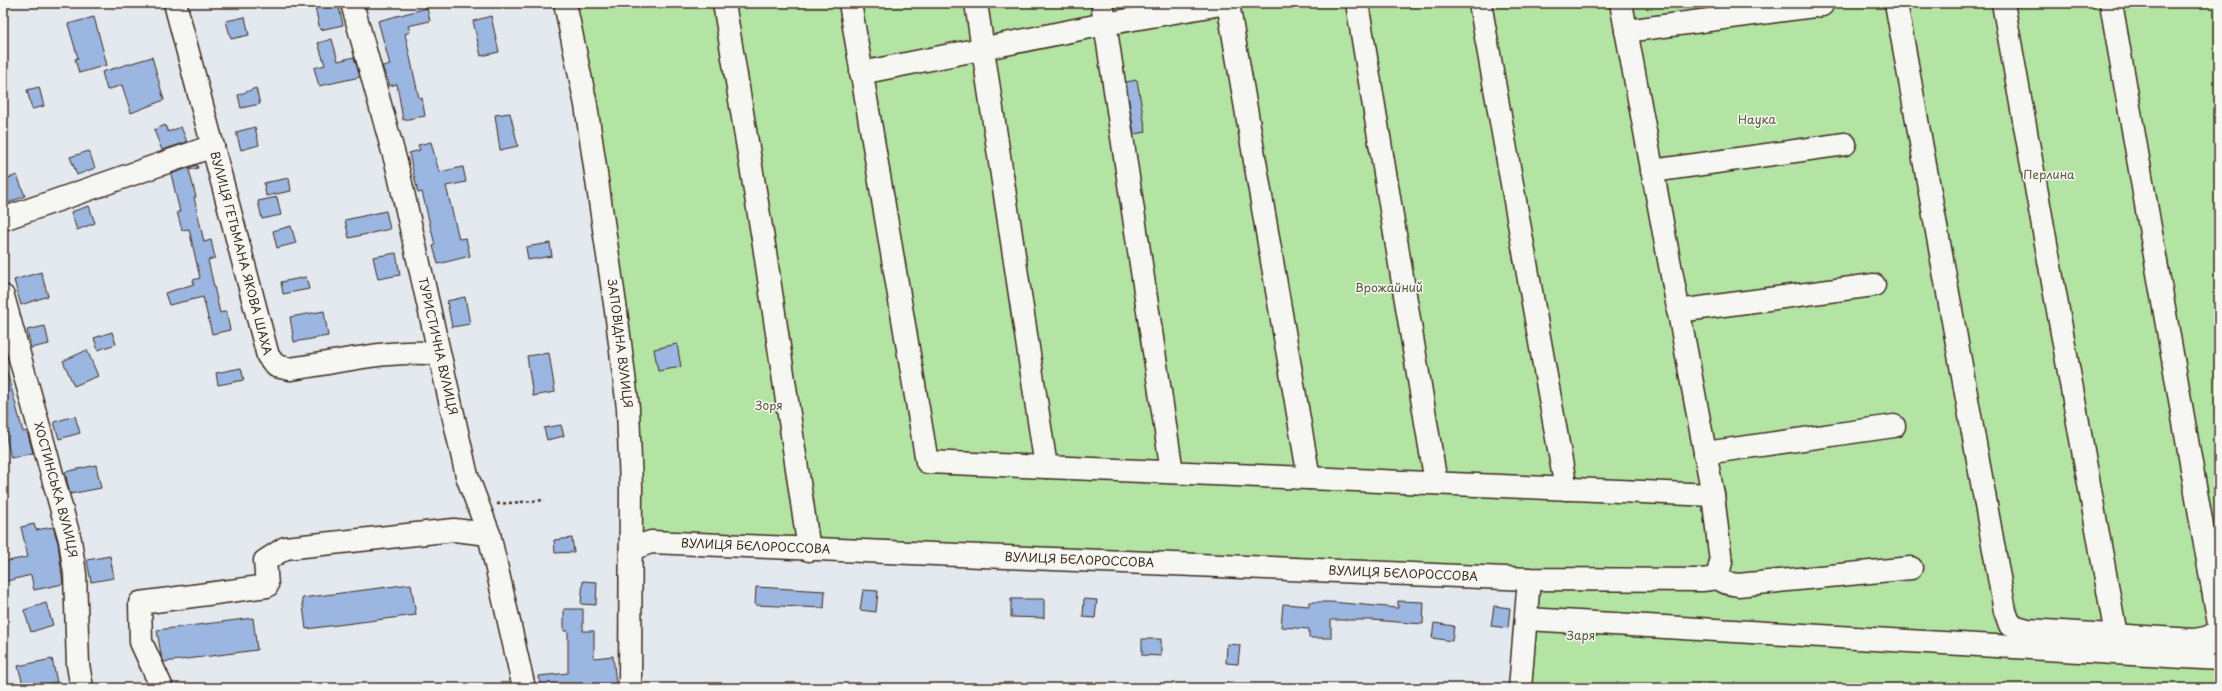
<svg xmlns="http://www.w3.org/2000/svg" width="2222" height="691" font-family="'Playpen Sans',sans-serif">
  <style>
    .green { fill: #b4e4a3; stroke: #788760 }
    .building { fill: #9cb6e2; stroke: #3b2a1e }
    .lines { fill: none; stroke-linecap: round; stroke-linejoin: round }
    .minor-casing { stroke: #3b2a1e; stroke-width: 25 }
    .path { stroke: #3b2a1e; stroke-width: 2.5; stroke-dasharray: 3 3; stroke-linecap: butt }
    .minor { stroke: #f6f6f2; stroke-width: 22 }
    .labels { text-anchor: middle; stroke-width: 3; stroke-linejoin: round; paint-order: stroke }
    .park-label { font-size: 12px; fill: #59583f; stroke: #f6f6f2 }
    .street-label { font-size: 12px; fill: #3b2a1e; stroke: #f6f6f2 }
  </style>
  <rect width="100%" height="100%" fill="#e4e9ef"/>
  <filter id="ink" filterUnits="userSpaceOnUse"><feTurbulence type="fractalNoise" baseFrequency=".025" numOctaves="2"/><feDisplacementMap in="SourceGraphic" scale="8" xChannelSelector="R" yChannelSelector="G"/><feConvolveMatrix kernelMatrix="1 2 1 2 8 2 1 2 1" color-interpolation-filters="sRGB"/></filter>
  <g filter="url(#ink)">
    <!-- green -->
    <path class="green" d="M565,3H2219V688H1523L1533,580L631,549V487Z"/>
    <!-- building -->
    <g class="building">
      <path d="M338,3L343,25L320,30L315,7Z"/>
      <path d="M427,8L430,21L408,26L410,32L405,34L419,98H422L425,116L403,120L397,84L390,86L382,66L390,65L378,21Z"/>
      <path d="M491,16L499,52L481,56L473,21Z"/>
      <path d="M94,17L107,65L79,73L75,59L78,58L68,24Z"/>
      <path d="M245,17L249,35L231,39L226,21Z"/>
      <path d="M332,39L338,61L354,57L360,77L319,86L314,68L325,65L318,43Z"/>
      <path d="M152,57L164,100L131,113L122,85L107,90L102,72Z"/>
      <path d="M1137,80L1146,132L1134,134L1126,82Z"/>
      <path d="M39,87L44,106L32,109L27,90Z"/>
      <path d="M256,88L260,104L241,108L238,95Z"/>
      <path d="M510,113L518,146L500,150L495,115Z"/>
      <path d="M165,125L168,132L181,127L187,142L162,150L154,130Z"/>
      <path d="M255,127L259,145L241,150L236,132Z"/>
      <path d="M431,142L439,172L463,167L466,182L446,186L459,239L466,238L470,256L438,264L433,246L435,245L422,192L418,193L409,153L420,150L418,145Z"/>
      <path d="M89,151L95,168L77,175L70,157Z"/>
      <path d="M197,165L198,168L189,170L196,197H194L204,242L211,240L215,258L208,260L220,313L226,311L230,330L212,334L203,297L169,305L165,293L194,284L193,280L200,278L189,229L182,230L177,212H180L171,174Z"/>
      <path d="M17,175L25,196L3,205V180Z"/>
      <path d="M289,178L291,191L266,196L264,183Z"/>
      <path d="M277,197L281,215L262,219L258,201Z"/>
      <path d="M89,206L95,223L77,230L71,212Z"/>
      <path d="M386,211L390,229L349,238L345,220Z"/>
      <path d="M291,226L296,243L277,248L273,231Z"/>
      <path d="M550,243L552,256L528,260L526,247Z"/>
      <path d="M396,253L400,275L378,279L373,257Z"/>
      <path d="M41,272L48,296L21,305L14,280Z"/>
      <path d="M306,277L309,289L283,294L281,282Z"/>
      <path d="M465,297L470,324L452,327L447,301Z"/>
      <path d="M324,311L328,336L294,342L290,317Z"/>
      <path d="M45,326L49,344L31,348L27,330Z"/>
      <path d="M112,332L116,344L98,350L94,338Z"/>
      <path d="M677,344L681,367L658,371L654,349Z"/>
      <path d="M87,350L98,376L74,386L63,361Z"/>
      <path d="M549,353L555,392L533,396L527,356Z"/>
      <path d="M241,368L244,380L218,385L216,373Z"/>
      <path d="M7,372L23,432L27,431L33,453L11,458L3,424V373Z"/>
      <path d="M75,416L80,433L59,439L54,422Z"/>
      <path d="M561,425L564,436L547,440L544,428Z"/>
      <path d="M96,465L101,488L70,494L65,472Z"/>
      <path d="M34,524L36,530L53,527L58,543L63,584L34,590L31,575L3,582V562L28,557L21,527Z"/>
      <path d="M572,538L574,552L555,553L554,540Z"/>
      <path d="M110,556L114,578L91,582L87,560Z"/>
      <path d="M583,581L597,582L596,605L581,604Z"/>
      <path d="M411,584L416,615L306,629L302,598Z"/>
      <path d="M756,587L825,591L824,608L755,605Z"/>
      <path d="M863,590L878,591L876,612L860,610Z"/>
      <path d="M1011,599H1044V618L1011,617Z"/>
      <path d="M1084,599L1097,600L1095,618L1083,617Z"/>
      <path d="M1398,601L1424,602L1423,624L1372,620H1331V638H1309V629L1281,627L1283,604L1309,606V602H1331L1398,608Z"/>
      <path d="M46,603L53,625L31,632L24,610Z"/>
      <path d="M1494,606L1510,608L1508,628L1491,626Z"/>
      <path d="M564,609H583V631H594V658L613,656L616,684L583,688H541L539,676L568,673V631H564Z"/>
      <path d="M253,618L257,650L164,662L161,655L157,630Z"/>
      <path d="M1434,623L1454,626L1452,641L1432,638Z"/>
      <path d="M1142,639H1161V656L1142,655Z"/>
      <path d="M1227,644L1240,645L1238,664L1226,663Z"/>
      <path d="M52,659L57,682L24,688L18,666Z"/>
    </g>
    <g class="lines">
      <!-- minor casing -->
      <g class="minor-casing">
        <g id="minor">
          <path id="s1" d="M175,3L268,356L276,366L290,369C335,363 393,348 438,354"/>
          <path id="s2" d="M352,3L397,166L467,476L489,534L524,688"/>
          <path id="s3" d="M565,3L586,105L616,311L628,408L631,487L630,688"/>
          <path d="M724,3L764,245L809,550"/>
          <path d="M850,3L927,462L1713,495"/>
          <path d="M976,3L1046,467"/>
          <path d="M1102,3L1172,472"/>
          <path d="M1228,3L1309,478"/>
          <path d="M1357,3L1436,483"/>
          <path d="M1480,3L1566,489"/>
          <path d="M1896,3L2005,611L2010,625L2028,630L2194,640C2205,638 2214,638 2219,627"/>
          <path d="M2003,3L2116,635"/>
          <path d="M2111,3L2219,624"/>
          <path d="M1626,31L1822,5"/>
          <path d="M861,73L1105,24L1227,3"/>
          <path d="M1652,171L1845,144"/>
          <path d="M3,219L213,146"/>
          <path id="s4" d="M3,296L70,540L75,574L78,665L82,688"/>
          <path d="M1678,311L1874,285"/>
          <path d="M1705,453L1894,426"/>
          <path id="s5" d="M631,549L651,542L1529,579L1702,580L1717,578L1721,562L1713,495L1621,3"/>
          <path d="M1717,578L1727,583L1738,585L1911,568"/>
          <path d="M1527,619L2219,659"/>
          <path d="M162,688L141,642L140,603L267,586L265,561L285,548L454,530L489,534"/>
          <path d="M1520,688L1529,579"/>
        </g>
      </g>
      <!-- path -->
      <path class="path" d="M497,504L545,500"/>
      <!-- minor -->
      <use href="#minor" class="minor"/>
    </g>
  </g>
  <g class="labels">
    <!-- park labels -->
    <g class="park-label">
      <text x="1757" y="124">Наука</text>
      <text x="2049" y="179">Перлина</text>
      <text x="1389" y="292">Врожайний</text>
      <text x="769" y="410">Зоря</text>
      <text x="1581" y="640">Заря</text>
    </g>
    <!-- street labels -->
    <g class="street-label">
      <text dy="4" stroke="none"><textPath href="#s1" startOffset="259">ВУЛИЦЯ ГЕТЬМАНА ЯКОВА ШАХА</textPath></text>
      <text dy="4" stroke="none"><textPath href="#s3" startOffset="345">ЗАПОВІДНА ВУЛИЦЯ</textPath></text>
      <text dy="4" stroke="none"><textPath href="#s2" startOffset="354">ТУРИСТИЧНА ВУЛИЦЯ</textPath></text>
      <text dy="4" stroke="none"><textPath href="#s4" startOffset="201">ХОСТИНСЬКА ВУЛИЦЯ</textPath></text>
      <text dy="4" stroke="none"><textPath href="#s5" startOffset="126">ВУЛИЦЯ БЄЛОРОССОВА</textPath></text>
      <text dy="4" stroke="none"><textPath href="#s5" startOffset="450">ВУЛИЦЯ БЄЛОРОССОВА</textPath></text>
      <text dy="4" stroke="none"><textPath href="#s5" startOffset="774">ВУЛИЦЯ БЄЛОРОССОВА</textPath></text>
    </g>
  </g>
  <!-- margin -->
  <rect width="2222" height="691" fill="none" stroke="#f6f6f2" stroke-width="16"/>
  <rect x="8" y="8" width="2206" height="675" fill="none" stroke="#3b2a1e" stroke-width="1.5" filter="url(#ink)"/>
</svg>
